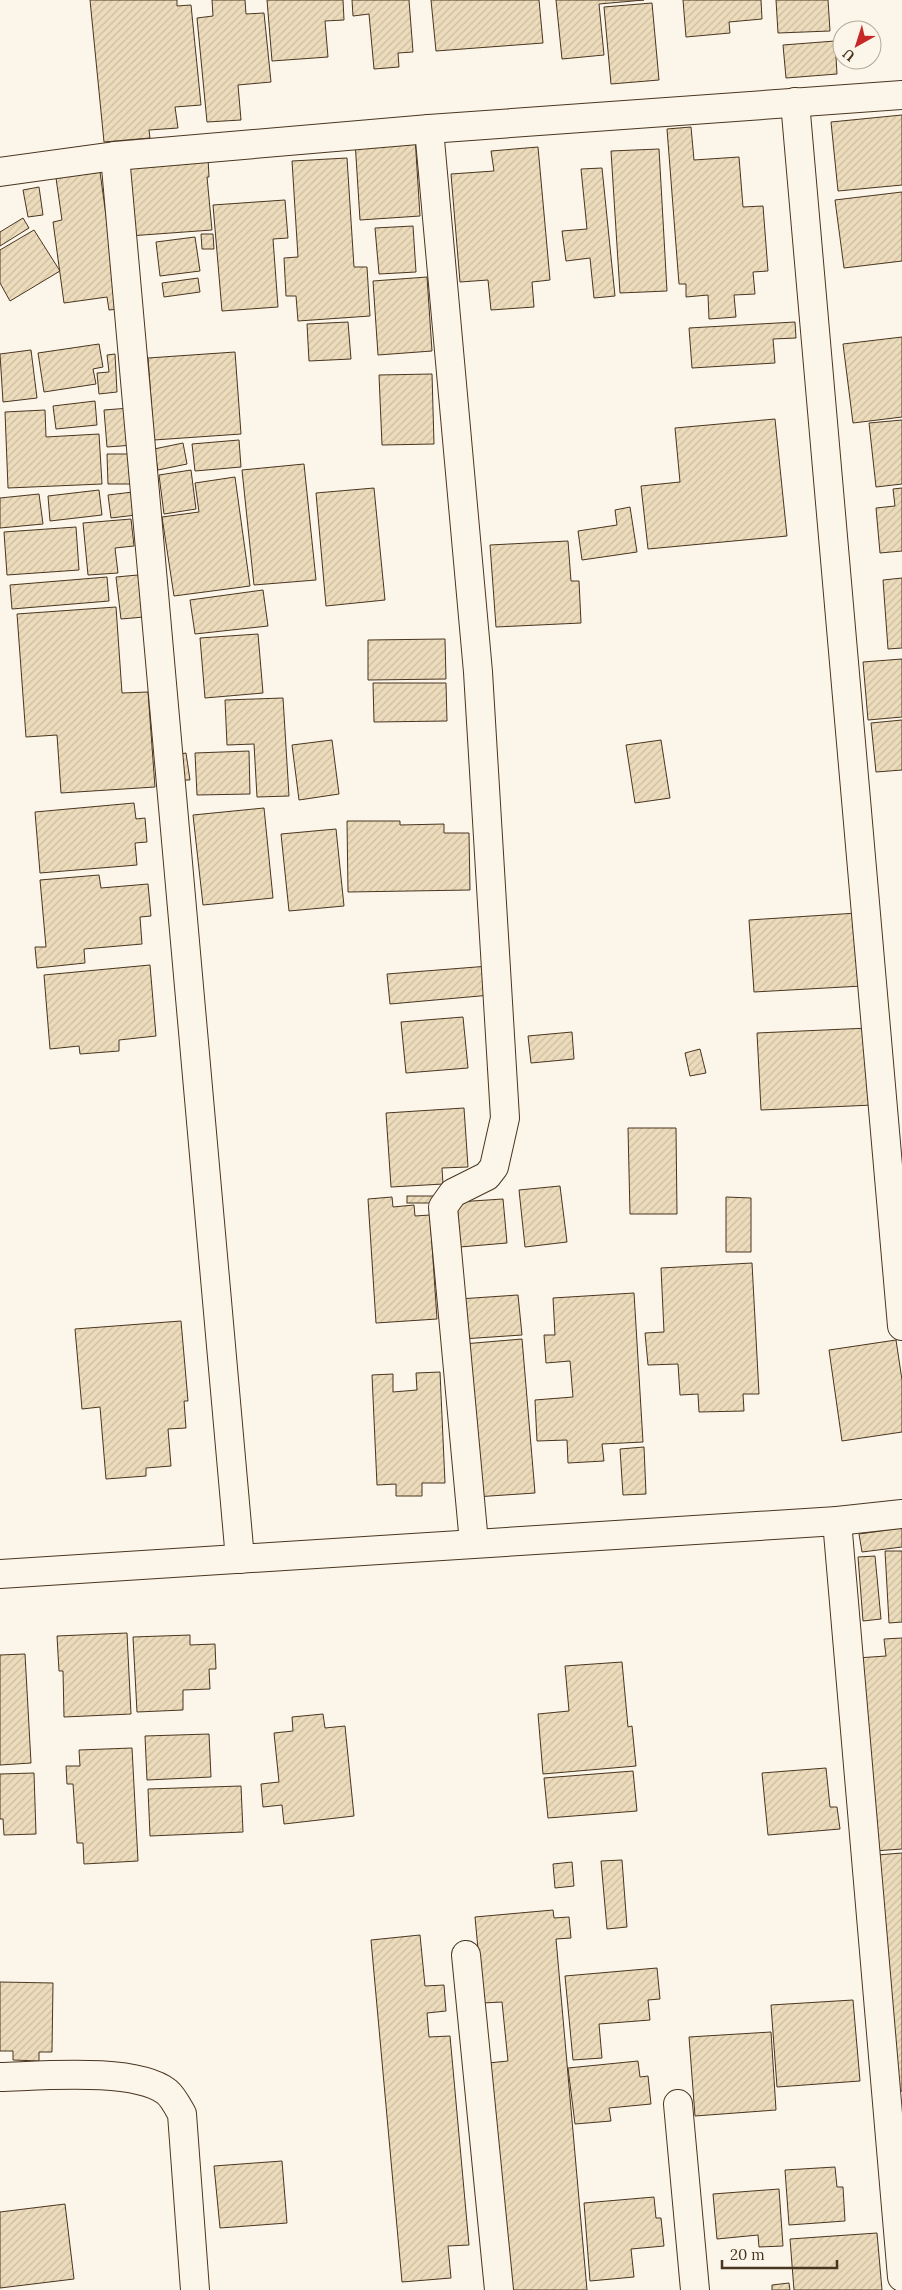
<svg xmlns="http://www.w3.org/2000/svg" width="902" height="2290" font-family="Lora,serif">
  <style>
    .building { fill: url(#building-hatch); stroke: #4a3520 }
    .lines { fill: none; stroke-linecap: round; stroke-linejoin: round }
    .minor-casing { stroke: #4a3520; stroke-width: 30 }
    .minor { stroke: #fbf6e9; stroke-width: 28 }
  </style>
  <defs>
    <pattern id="building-hatch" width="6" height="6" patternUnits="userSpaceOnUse" patternTransform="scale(1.25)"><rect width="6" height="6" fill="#ecdcbc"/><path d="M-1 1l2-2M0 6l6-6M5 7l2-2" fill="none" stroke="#ccbda1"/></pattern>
  </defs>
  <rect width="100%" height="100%" fill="#fbf6e9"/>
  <!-- building -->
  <g class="building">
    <path d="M90,0H177V6L191,5L201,105L175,107L178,128L149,130L150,138L104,142Z"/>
    <path d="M212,0H245L246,14L264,13L271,82L238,85L241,120L207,122L197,18L213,16Z"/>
    <path d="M267,0H343L344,20L325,21L328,57L272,61Z"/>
    <path d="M352,0H409L413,52L398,53L399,67L374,69L369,14L353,16Z"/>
    <path d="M431,0H539L543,43L436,51Z"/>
    <path d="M556,0H644L599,4L604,55L562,59Z"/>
    <path d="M683,0H761L762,19L729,22L730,33L686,37Z"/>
    <path d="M776,0H828L830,31L778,33Z"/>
    <path d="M652,3L659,80L611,84L604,7Z"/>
    <path d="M835,41L837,74L786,78L783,45Z"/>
    <path d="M902,115V185L838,191L831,122Z"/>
    <path d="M691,127L694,160L739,157L743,207L763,206L768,271L753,272L755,294L734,295L736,317L709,319L708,295L686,297V284H679L667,129Z"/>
    <path d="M415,137L420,216L360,220L355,141Z"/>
    <path d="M538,147L550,280L532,282L534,307L491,310L488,280L460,282L451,174L494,171L491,151Z"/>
    <path d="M659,149L667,291L620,293L611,151Z"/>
    <path d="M208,158L209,177H207L212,230L129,236L123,163Z"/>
    <path d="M347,158L354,267H367L370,316L298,321L296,296H286L284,258L298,257L292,161Z"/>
    <path d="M602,168L615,296L594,298L590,258L566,261L562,231L587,229L581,169Z"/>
    <path d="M100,172L119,309L109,310L107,297L64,303L53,222L62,220L56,178Z"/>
    <path d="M39,187L43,215L28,217L23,190Z"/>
    <path d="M902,192V261L844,268L835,200Z"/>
    <path d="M285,200L288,238L273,239L278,307L222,311L213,205Z"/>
    <path d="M23,218L29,228L0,246V232Z"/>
    <path d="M413,226L416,272L379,274L375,228Z"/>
    <path d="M34,230L60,271L10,301L0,283V250Z"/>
    <path d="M201,234H213L214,249H202Z"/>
    <path d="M195,237L200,271L160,276L156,242Z"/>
    <path d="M427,277L432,351L378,355L373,281Z"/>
    <path d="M198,278L200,292L164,297L162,283Z"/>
    <path d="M348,322L351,359L309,361L307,324Z"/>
    <path d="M795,322L796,338L773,339L775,363L692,368L689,328Z"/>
    <path d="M902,337V417L853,423L843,344Z"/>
    <path d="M99,344L103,367L93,369L96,384L44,392L38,353Z"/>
    <path d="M31,350L37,398L3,402L0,354Z"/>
    <path d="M235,352L241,434L154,440L148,358Z"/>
    <path d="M115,354L117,392L99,394L97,373L109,372L107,355Z"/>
    <path d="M432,374L434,444L382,445L379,375Z"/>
    <path d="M95,401L97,425L56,429L53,406Z"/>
    <path d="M130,408L134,445L107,447L104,410Z"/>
    <path d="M45,410L46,437L99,434L102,484L8,488L5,412Z"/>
    <path d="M775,419L787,536L648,549L641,486L680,482L675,428Z"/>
    <path d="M902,420V484L876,487L869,423Z"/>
    <path d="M239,440L241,467L195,471L192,444Z"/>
    <path d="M183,443L187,464L158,470L154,449Z"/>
    <path d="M107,454H134L135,484H108Z"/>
    <path d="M304,464L316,580L254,585L242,470Z"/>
    <path d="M191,470L196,509L164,514L159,475Z"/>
    <path d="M235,477L250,586L174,596L162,517L199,512L195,483Z"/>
    <path d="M374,488L385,600L326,606L316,493Z"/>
    <path d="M902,488V551L880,553L876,508L895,506L893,489Z"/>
    <path d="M99,490L102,515L50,521L48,496Z"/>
    <path d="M133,492L136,515L111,518L108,495Z"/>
    <path d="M39,494L43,524L0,528V498Z"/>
    <path d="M630,507L637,552L582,560L578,531L617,525L615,510Z"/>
    <path d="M131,519L134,546L115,548L118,573L88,575L83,523Z"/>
    <path d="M76,527L79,570L7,575L4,532Z"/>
    <path d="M568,541L571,581H579L581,623L496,627L490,545Z"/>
    <path d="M138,575L144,617L121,619L116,577Z"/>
    <path d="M107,577L109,601L12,609L10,585Z"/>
    <path d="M902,578V648L888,649L883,580Z"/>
    <path d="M263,590L268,626L195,634L190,600Z"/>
    <path d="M116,607L122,693L148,692L155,787L61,793L57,735L26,737L17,614Z"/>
    <path d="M258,634L263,693L205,698L200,638Z"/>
    <path d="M445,639L446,679L368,680V640Z"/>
    <path d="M902,659V717L868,720L863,662Z"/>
    <path d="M373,683H446L447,721L374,722Z"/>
    <path d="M283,698L289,796L257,797L254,744L227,745L225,700Z"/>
    <path d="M902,720V770L876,772L871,723Z"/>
    <path d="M332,740L339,794L299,800L292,745Z"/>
    <path d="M661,740L670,798L635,803L626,745Z"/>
    <path d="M249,751L250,794L197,795L195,753Z"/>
    <path d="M186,753L190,780H183L180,754Z"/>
    <path d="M134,803L136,819L145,818L147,842L135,843L137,865L40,873L35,812Z"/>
    <path d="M264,808L273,898L203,905L193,815Z"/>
    <path d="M347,821H400V825L444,824V833H469L470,890L348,892Z"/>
    <path d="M336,829L344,906L289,911L281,834Z"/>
    <path d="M99,875L101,888L148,884L151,916L140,917L142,944L84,949L85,963L37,968L35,947H46L40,880Z"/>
    <path d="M857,913L862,986L754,992L749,920Z"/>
    <path d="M150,965L156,1036L119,1040V1051L80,1054L79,1046L50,1049L44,975Z"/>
    <path d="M489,966L491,995L390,1004L387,974Z"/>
    <path d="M463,1017L468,1068L406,1073L401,1022Z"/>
    <path d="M869,1028L873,1105L761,1110L757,1033Z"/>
    <path d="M572,1032L574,1059L531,1063L528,1036Z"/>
    <path d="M700,1049L706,1073L690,1076L685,1053Z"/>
    <path d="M464,1108L468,1167L442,1168L443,1184L391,1187L386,1113Z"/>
    <path d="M628,1128H676L677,1214H630Z"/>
    <path d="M560,1186L567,1242L525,1247L519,1190Z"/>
    <rect x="407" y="1196" width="26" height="7"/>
    <path d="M392,1197L393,1207L414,1205L415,1216L430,1215L437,1319L376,1323L368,1199Z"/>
    <path d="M726,1197L751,1198V1252H726Z"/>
    <path d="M503,1199L507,1243L460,1247L457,1202Z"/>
    <path d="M752,1263L759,1394H743L744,1411L699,1412L698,1394L680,1395L678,1364L648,1365L645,1333L664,1332L661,1268Z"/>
    <path d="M634,1293L643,1442L602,1444L604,1461L568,1463L567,1440L537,1441L535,1400L573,1397L570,1361L546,1363L544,1335H555L553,1298Z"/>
    <path d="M518,1295L522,1335L462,1339L459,1299Z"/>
    <path d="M181,1321L188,1401H184L186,1428L168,1429L171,1466L146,1468V1476L106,1479L100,1407L82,1409L75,1329Z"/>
    <path d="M522,1339L535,1493L475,1497L463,1344Z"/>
    <path d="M896,1340L902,1380V1432L842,1441L829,1350Z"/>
    <path d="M440,1372L445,1483H422V1496H396V1484L377,1485L372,1375L393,1374V1392L417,1390L416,1373Z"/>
    <path d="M644,1447L646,1494L623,1495L620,1449Z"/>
    <path d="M902,1528V1547L862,1552L859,1534Z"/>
    <path d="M885,1551H902V1622L889,1623Z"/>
    <path d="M875,1556L881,1619L863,1621L858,1557Z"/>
    <path d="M127,1633L131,1714L64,1717L63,1671H59L57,1636Z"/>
    <path d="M190,1635V1645L215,1644L216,1669H209L210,1689L183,1690V1710L137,1712L133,1637Z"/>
    <path d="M902,1638V1849L874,1851L857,1658L886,1656L884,1639Z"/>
    <path d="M25,1654L31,1763L0,1765V1655Z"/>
    <path d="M622,1662L628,1727L632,1726L636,1766L543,1774L538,1714L569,1711L565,1666Z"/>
    <path d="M323,1714L325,1728L345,1726L354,1816L284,1824L282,1805L263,1807L261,1784L279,1782L274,1733L293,1731L292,1717Z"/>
    <path d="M209,1734L211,1777L147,1780L145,1736Z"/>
    <path d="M132,1748L138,1861L84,1864L83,1843H77L73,1784H67L66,1766H80L79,1750Z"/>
    <path d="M826,1768L830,1807H837L840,1829L768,1835L762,1773Z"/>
    <path d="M633,1771L637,1811L548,1818L544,1778Z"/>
    <path d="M34,1773L36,1834L4,1835L3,1819H0V1774Z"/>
    <path d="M241,1786L243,1832L150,1836L148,1789Z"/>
    <path d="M902,1853V2091L898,2092L877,1855Z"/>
    <path d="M622,1860L627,1927L607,1929L601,1861Z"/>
    <path d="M572,1862L574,1886L555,1888L553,1864Z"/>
    <path d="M553,1910L554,1918L569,1917L571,1938L556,1939L587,2290H508L488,2063L508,2061L502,2002L483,2003L475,1917Z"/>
    <path d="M420,1935L425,1986L444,1985L446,2011L427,2013L429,2037L450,2036L469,2245L448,2246L451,2278L402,2282L371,1940Z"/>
    <path d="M657,1968L660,1999L648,2000L650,2020L599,2024L602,2058L573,2060L565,1976Z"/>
    <path d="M0,1982L53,1983L52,2052H39V2061L13,2060V2051H0Z"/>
    <path d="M853,2000L860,2081L777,2087L771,2005Z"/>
    <path d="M771,2032L776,2110L695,2116L689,2037Z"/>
    <path d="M638,2061L640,2077L648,2076L651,2104L609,2108L611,2121L575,2124L568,2068Z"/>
    <path d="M282,2161L287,2223L220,2228L214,2166Z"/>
    <path d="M835,2167L837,2187H843L845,2221L789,2225L785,2170Z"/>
    <path d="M779,2189L783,2246L759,2247L758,2235L717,2239L713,2194Z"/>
    <path d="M654,2197L656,2218H661L664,2246L631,2249L634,2277L590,2281L584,2203Z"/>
    <path d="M65,2204L74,2279L0,2288V2212Z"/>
    <path d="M877,2233L882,2290H794L790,2239Z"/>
    <path d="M789,2283L790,2290H772V2285Z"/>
  </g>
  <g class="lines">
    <!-- minor casing -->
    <g class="minor-casing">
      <g id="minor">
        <path d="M795,102L902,1326"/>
        <path d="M429,129L478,672L505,1118L494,1167L487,1176L453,1193L443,1207L474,1543"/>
        <path d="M115,156L240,1559"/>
        <path d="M0,172L115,156L429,129L902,95"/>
        <path d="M837,1521L902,2277"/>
        <path d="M0,1574L837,1521L902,1514"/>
        <path d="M466,1955L499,2290"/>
        <path d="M0,2077C40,2076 135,2067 167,2092C173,2097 178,2107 182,2114L195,2290"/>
        <path d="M678,2104L695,2290"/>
      </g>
    </g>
    <!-- minor -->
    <use href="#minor" class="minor"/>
  </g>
  <!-- north arrow -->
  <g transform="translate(857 45) rotate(219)"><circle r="24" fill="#fbf6e9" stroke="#b4a999"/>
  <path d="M0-4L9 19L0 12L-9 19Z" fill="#c62828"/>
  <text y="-8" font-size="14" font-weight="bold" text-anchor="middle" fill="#4a3520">U</text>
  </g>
  <!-- scale -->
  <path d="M722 2260v8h115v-8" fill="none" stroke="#4a3520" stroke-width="2.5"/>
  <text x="730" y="2260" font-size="15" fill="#4a3520" stroke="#fbf6e9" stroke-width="4" paint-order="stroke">20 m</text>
</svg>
